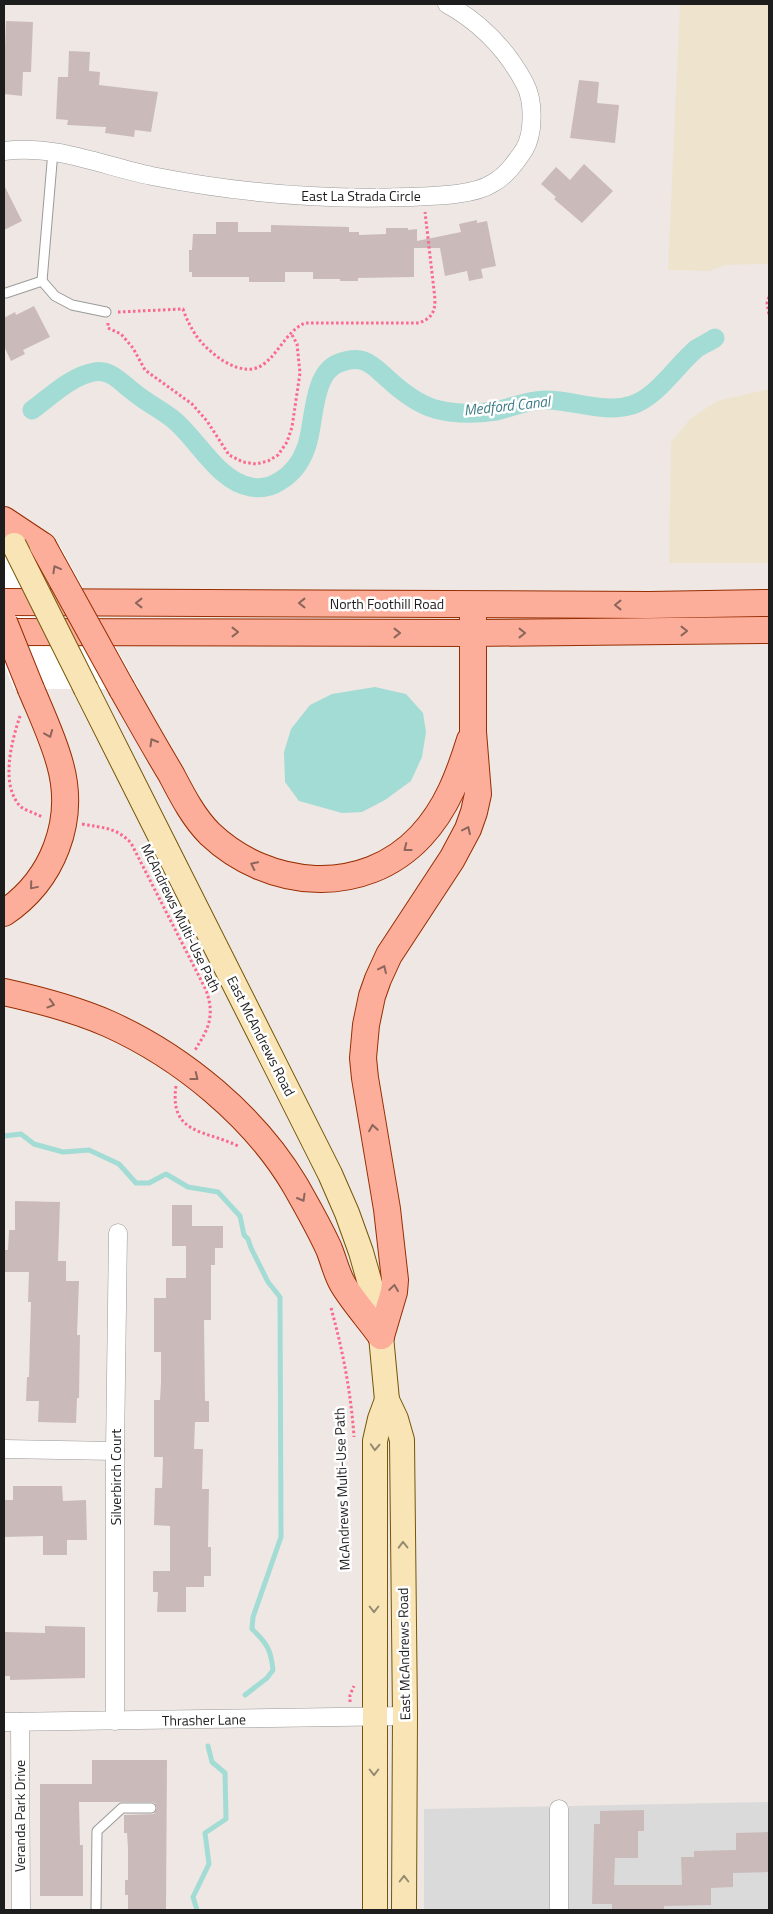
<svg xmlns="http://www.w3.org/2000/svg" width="773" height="1914" font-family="'Titillium Web',sans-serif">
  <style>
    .residential { fill: #dbdadb }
    .farmland { fill: #eee4ce }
    .water { fill: #a3dcd4 }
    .pier { fill: #fff }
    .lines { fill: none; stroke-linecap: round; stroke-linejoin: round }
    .stream { stroke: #a3dcd4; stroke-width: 5 }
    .canal { stroke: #a3dcd4; stroke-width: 19 }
    .building { fill: #cabbba }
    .service-casing { stroke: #9a9a9a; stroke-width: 11 }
    .minor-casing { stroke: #9a9a9a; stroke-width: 19 }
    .secondary-casing { stroke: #745705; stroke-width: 26 }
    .primary-casing { stroke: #972d00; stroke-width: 28 }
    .path { stroke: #fa6990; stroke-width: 3; stroke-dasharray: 2.5 2.5; stroke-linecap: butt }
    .service { stroke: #fff; stroke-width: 9 }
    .minor { stroke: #fff; stroke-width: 18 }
    .secondary { stroke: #f9e4b6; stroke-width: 24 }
    .primary { stroke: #fcae9b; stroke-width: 26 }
    .secondary-bridge-casing { stroke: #745705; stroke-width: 26; stroke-linecap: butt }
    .primary-bridge-casing { stroke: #972d00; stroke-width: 28; stroke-linecap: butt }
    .secondary-bridge { stroke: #f9e4b6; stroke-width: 24 }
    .primary-bridge { stroke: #fcae9b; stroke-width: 26 }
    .oneway { stroke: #8c665c }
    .oneway2 { stroke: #968a71 }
    .labels { text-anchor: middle; stroke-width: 5; stroke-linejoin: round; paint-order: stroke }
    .street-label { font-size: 14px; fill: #1d1d1d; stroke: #fff }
    .water-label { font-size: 15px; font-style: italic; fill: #3c7c86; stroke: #fff }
  </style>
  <rect width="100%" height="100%" fill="#efe7e3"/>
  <!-- residential -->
  <path class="residential" d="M769,1802V1910H424V1809Z"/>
  <!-- farmland -->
  <g class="farmland">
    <path d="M680,4H769V264L726,265L709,271L668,270Z"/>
    <path d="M769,389V563H669L671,442L690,419L717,401Z"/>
  </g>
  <!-- water -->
  <path class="water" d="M375,687L406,694L423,713L426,732L422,757L411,781L385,800L362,812L342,813L299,801L285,782L284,752L291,729L310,705L332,694Z"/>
  <!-- pier -->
  <path class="pier" d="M4,545L60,546L139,689H14L4,664Z"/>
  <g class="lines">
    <!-- stream -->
    <g class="stream">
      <path d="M4,1136L21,1134L34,1144L63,1152L89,1150L119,1164L136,1183H149L166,1174L188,1187L218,1192L240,1216L244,1235L248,1239L251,1248L268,1282L280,1297L281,1537L253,1617L252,1629C267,1643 271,1650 273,1670L267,1678L245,1695"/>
      <path d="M197,1910L193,1897L209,1864L205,1833L226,1819L225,1773L212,1762L208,1746"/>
    </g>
    <!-- canal -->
    <path class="canal" d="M32,410C50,397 71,376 94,372C112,369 122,384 135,393C147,403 162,410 174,420C198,440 219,482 251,487C261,489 271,487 280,481C292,474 301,462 306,448C315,426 311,373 339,363C347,360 356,358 364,361C373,364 381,373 388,379C401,391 418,404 435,409C454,414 477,414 496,411C513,407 528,400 546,400C574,400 605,414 632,405C657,397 676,366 696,349C702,345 709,342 715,338"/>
  </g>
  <!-- building -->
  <g class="building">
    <path d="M6,21L33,22L31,72H23L22,96L4,94V48H5Z"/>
    <path d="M69,51L90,52L89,71L100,72L99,85L158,92L151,132L135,130L134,137L105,133L106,127L67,125L68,120L56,119L58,77H68Z"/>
    <path d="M579,80L599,82L597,103L619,105L615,143L570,138Z"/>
    <path d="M584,164L613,191L582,223L554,199L556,197L541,184L556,167L570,180Z"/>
    <path d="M4,185L22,221L4,230Z"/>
    <path d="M477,220V223L487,221L496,266L481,269L483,278L469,281L467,271L445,276L440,248H414V277L358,278V281H340V279H313V272H285V282H249V277H192V272H189V250H192L193,234H216V222H238V232H271V225L349,227V232H359V235L386,234V228H408V230L417,229V241L461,232L459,224Z"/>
    <path d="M34,306L50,337L23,350L25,354L11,361L4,346V318L15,312L16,315Z"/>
    <path d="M15,1201L60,1202L58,1261H66V1281H79L77,1335H80L79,1398H77L76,1423L38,1422L39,1401H26L27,1377H29L31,1302H28L29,1272H5V1250H8L9,1230H15Z"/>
    <path d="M172,1205H192V1226H223V1248H215V1265H211V1320H204L205,1401H209V1422H195L194,1449H203L202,1489H209L208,1547H211V1576H204V1587H186V1612H157L158,1592H153V1571H170V1526L154,1525L155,1488H162L163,1457H154V1400H160L161,1382V1352H154V1298H166V1278H186V1246H172Z"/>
    <path d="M13,1486H62L63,1501L86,1500L87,1540H67V1555H43V1536L4,1537V1500H13Z"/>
    <path d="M45,1626L85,1627V1678L10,1680V1676H4V1632L45,1633Z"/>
    <path d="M92,1760H167L166,1910H128V1895H125V1880H128V1848L127,1833H124V1815L154,1814L157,1808L155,1803L151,1802H79L80,1845H83V1896H40V1784H92Z"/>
    <path d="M644,1810V1831H638V1858H615L614,1885H682L681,1857H694V1851L736,1850V1833L769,1832V1872L733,1873V1887L711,1888V1905L664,1906V1910H612V1904H592L594,1824H600V1811Z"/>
  </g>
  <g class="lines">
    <!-- service casing -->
    <g class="service-casing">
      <g id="service">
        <path d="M42,281L53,151"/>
        <path d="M6,293L42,281L55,296L72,305L106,312"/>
        <path d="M96,1910L97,1831L122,1808H151"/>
      </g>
    </g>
    <!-- minor casing -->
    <g class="minor-casing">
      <g id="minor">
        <path d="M4,151C55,144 103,166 152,176C237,193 322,200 408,197C432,196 473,196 493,183C507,175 515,163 524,150C534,134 534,101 525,84C507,50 481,23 447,4"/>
        <path d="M4,1449L115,1451"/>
        <path d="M115,1721V1451L118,1233"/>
        <path d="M4,1722L405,1716"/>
        <path d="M20,1722L21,1910"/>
        <path d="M559,1809V1910"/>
      </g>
    </g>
    <!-- secondary casing -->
    <g class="secondary-casing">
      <g id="secondary">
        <path d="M86,689L330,1174L347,1213L361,1252L373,1294L381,1336L387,1400L396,1419L402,1440L405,1716L404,1910"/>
        <path d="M375,1910V1441L380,1419L387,1400"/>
      </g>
    </g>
    <!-- primary casing -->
    <g class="primary-casing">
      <g id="primary">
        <path d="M4,520L43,546"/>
        <path d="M4,602L649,605L769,603"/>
        <path d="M4,632L473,633L769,630"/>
        <path d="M122,689C138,717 154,746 171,774C182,795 193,817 210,834C268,889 363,898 421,836C447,808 459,775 470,740"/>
        <path d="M4,913C53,880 76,821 60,764C53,738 41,713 31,689"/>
        <path d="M4,992C40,1000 75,1009 109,1024C182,1057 254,1116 295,1185C307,1206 319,1227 329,1249C333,1259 336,1271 341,1281C349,1297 370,1320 381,1336"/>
        <path d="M381,1336L394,1292L395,1280L387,1209L365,1078L363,1058L366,1025L372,996L378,979L389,955L452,859L468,829L474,812L478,794L473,732V617"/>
      </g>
    </g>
    <!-- path -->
    <g class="path">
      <path d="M769,297L767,303L769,315"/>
      <path d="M118,312L183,309C186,318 190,326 195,334C208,353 243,382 265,363C280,351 287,331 305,323H419C432,318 435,312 435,299L425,212"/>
      <path d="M108,323V328L121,334L133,348L145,370L192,404L207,421L229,455L243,462L256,464L268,461L278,455L287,442L292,427L300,373L297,344L291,333"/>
      <path d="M20,716C11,743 0,786 21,807C27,811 35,813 42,817"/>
      <path d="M82,824C103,828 116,827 131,843L206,990C215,1016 209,1028 195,1050"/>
      <path d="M176,1086C169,1135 206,1130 238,1146"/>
      <path d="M331,1308C343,1351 351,1393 354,1437"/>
      <path d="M350,1702V1695L354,1686"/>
    </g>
    <!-- service -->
    <use href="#service" class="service"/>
    <!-- minor -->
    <use href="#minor" class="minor"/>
    <!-- secondary -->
    <use href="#secondary" class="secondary"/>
    <!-- primary -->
    <use href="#primary" class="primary"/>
    <!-- secondary-bridge casing -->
    <g class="secondary-bridge-casing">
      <path id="secondary-bridge" d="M14,545L86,689"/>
    </g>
    <!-- primary-bridge casing -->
    <g class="primary-bridge-casing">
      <g id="primary-bridge">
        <path d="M43,546L122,689"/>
        <path d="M4,622L31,689"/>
      </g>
    </g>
    <!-- secondary-bridge -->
    <use href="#secondary-bridge" class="secondary-bridge"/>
    <!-- primary-bridge -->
    <use href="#primary-bridge" class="primary-bridge"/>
  </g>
  <!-- one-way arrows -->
  <defs><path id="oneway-chevron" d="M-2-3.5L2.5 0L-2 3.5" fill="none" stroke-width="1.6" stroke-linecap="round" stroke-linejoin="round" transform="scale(1.25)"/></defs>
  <g class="oneway">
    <use href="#oneway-chevron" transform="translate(56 569) rotate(-119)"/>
    <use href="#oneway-chevron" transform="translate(139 603) rotate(-180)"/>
    <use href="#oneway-chevron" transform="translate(302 603) rotate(-180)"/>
    <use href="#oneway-chevron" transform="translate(618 605) rotate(-180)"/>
    <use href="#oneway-chevron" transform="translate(684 631)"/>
    <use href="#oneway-chevron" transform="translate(235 632)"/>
    <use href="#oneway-chevron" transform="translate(397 633)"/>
    <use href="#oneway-chevron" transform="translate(522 633)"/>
    <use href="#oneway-chevron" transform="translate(49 734) rotate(68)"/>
    <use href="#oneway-chevron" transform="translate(153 742) rotate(-120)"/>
    <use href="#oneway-chevron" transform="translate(467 830) rotate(-65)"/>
    <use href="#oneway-chevron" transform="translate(407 848) rotate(142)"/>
    <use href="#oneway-chevron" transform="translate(254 865) rotate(-154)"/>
    <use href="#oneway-chevron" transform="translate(33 886) rotate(130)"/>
    <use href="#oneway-chevron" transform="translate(383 969) rotate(-65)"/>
    <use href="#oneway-chevron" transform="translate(51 1004) rotate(16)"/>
    <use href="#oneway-chevron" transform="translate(195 1077) rotate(38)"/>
    <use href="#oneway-chevron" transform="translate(373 1128) rotate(-99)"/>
    <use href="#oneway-chevron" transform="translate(302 1198) rotate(60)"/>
    <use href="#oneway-chevron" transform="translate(394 1288) rotate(-82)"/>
  </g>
  <g class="oneway2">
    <use href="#oneway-chevron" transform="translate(375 1447) rotate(93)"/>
    <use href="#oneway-chevron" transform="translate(403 1545) rotate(-91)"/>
    <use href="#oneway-chevron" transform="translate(374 1609) rotate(90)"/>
    <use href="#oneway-chevron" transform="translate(374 1772) rotate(90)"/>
    <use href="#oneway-chevron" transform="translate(404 1879) rotate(-90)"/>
  </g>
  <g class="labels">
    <!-- street labels -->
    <g class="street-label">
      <text x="361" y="201">East La Strada Circle</text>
      <text x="387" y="609">North Foothill Road</text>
      <text transform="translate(181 918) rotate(64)" y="5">McAndrews Multi-Use Path</text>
      <text transform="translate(261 1036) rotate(63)" y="5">East McAndrews Road</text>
      <text transform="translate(116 1477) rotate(-90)" y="5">Silverbirch Court</text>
      <text transform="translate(342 1489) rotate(-92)" y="5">McAndrews Multi-Use Path</text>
      <text transform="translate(404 1654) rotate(-91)" y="5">East McAndrews Road</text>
      <text transform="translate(204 1720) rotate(-1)" y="5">Thrasher Lane</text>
      <text transform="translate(20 1816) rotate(-90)" y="5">Veranda Park Drive</text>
    </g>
    <!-- water labels -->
    <g class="water-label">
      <text transform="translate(507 406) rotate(-6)" y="5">Medford Canal</text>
    </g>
  </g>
  <!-- border -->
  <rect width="773" height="1914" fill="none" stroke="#1d1d1d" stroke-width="10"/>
</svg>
